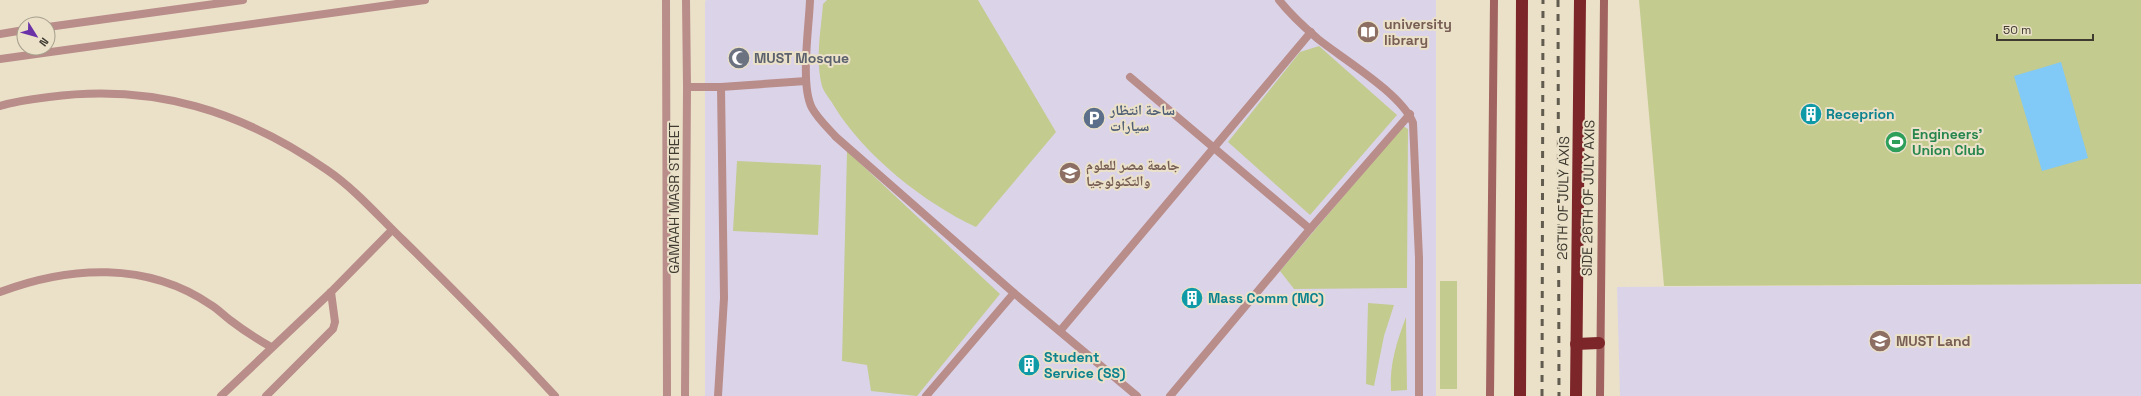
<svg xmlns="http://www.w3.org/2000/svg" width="2141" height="396" font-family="'Space Grotesk','Noto Naskh Arabic',sans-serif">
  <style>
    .education { fill: #dbd4e9 }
    .green { fill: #c3cb8f }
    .water { fill: #81c9f6 }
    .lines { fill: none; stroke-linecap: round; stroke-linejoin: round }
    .street { stroke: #b98d8a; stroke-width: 8 }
    .secondary { stroke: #a16360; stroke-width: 8 }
    .highway { stroke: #7d2629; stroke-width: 12 }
    .rail { stroke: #615c4f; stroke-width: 3; stroke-dasharray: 7 7; stroke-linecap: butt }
    .labels { text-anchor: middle; stroke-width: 4; stroke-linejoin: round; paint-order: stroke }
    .education-label { font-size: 14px; font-weight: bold; fill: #785e54; stroke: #ebe1c9; text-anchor: start }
    .worship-label { font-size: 14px; font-weight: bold; fill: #5b616d; stroke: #ebe1c9; text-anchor: start }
    .service-label { font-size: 14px; font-weight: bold; fill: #4e5e75; stroke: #ebe1c9; text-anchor: start }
    .culture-label { font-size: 14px; font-weight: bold; fill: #0d838f; stroke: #ebe1c9; text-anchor: start }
    .leisure-label { font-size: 14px; font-weight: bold; fill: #27864d; stroke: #ebe1c9; text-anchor: start }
    .street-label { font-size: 14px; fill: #3f3b31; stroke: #ebe1c9 }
  </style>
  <rect width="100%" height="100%" fill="#ebe1c9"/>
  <!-- education -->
  <g class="education">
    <path d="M706,0H1436V396H705V2Z"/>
    <path d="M2141,284V396H1620L1617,287Z"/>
  </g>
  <!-- green -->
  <g class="green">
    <path d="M827,0H978L1056,132L976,227C924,203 864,155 834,106C831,100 824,93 822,86C815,60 821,30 823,4Z"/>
    <path d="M1639,0H2141V284L1664,286Z"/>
    <path d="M1319,46L1397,115L1310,215L1228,142L1300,52Z"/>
    <path d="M1403,126L1408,129L1407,288L1294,289L1280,271Z"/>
    <path d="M847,151L1000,294L917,396L871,391L867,365L842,361Z"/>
    <path d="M737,161L821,165L818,235L733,231Z"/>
    <rect x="1440" y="281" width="17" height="108"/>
    <path d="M1368,303L1394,305L1384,336L1374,386L1366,384Z"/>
    <path d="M1406,317L1407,390L1391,391C1389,365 1397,341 1406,317Z"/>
  </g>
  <!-- water -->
  <path class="water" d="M2061,62L2088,158L2042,171L2014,76Z"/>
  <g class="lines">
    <!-- street -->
    <g class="street">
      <path d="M666,0L667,396"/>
      <path d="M810,0C809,28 800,85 812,108C818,119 828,128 836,137L1014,293L1137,396"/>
      <path d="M1279,0C1290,14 1304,27 1318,39C1343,59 1402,94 1413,123L1419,258V396"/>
      <path d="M48,27L243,0"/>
      <path d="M0,34L24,30"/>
      <path d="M0,59L425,0"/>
      <path d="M1130,77L1310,229"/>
      <path d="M687,87H721L806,81"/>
      <path d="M0,106C16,101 33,99 49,97C153,83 242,111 327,170C355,189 379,217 403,240C455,291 506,343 555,396"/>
      <path d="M0,292C69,266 147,261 211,305C218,309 223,315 230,320C243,330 257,339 271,347"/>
      <path d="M1060,331L1311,32"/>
      <path d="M221,396L331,292L392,230"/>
      <path d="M266,396L333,329L335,322L331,292"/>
      <path d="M685,396L687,87L686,0"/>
      <path d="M718,396L724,298L721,87"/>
      <path d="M926,396L1014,293"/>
      <path d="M1170,396L1310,229L1410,114"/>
    </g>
    <!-- secondary -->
    <g class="secondary">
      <path d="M1490,396L1494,0"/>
      <path d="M1600,396L1604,0"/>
    </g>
    <!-- highway -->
    <g class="highway">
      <path d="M1576,344L1599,343"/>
      <path d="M1520,396L1522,0"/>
      <path d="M1576,396L1580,0"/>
    </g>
    <!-- rail -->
    <g class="rail">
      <path d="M1558,0L1559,396"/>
      <path d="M1542,396L1543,0"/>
    </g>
  </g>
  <!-- icons -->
  <defs>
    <g id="library-disc" transform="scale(1.15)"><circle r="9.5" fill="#8d6e63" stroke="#ebe1c9"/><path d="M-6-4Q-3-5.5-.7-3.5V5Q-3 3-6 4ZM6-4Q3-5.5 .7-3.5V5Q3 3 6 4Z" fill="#fff"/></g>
    <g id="mosque-disc" transform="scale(1.15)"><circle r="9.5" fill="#6b7280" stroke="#ebe1c9"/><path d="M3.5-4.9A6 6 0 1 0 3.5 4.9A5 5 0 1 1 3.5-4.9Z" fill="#fff"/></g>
    <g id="building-disc" transform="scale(1.15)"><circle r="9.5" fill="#0f9aa8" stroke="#ebe1c9"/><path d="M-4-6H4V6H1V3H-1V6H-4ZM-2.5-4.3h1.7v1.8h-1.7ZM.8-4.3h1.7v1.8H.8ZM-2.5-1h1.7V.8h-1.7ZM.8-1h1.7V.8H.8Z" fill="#fff"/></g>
    <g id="parking-disc" transform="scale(1.15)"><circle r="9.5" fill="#5c6f8a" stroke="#ebe1c9"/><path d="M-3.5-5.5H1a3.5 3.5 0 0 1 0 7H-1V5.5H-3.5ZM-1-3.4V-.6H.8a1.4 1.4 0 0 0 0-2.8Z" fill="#fff"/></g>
    <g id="stadium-disc" transform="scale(1.15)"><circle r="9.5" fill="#2e9e5b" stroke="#ebe1c9"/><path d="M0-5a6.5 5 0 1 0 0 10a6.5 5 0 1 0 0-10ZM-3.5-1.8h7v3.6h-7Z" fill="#fff"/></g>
    <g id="university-disc" transform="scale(1.15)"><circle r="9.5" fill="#8d6e63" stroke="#ebe1c9"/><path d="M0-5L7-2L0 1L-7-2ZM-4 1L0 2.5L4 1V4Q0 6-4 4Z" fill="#fff"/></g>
  </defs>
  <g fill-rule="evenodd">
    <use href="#library-disc" x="1368" y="32"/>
    <use href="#mosque-disc" x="739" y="58"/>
    <use href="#building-disc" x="1811" y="114"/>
    <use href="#parking-disc" x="1094" y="118"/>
    <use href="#stadium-disc" x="1896" y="142"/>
    <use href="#university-disc" x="1070" y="173"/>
    <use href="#building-disc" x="1192" y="298"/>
    <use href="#university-disc" x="1880" y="341"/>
    <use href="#building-disc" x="1029" y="365"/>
  </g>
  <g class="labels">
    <!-- education labels -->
    <g class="education-label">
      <text x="1384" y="29">university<tspan x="1384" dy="16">library</tspan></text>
      <text x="1086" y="170">جامعة مصر للعلوم<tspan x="1086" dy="16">والتكنولوجيا</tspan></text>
      <text x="1896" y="346">MUST Land</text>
    </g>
    <!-- worship labels -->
    <g class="worship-label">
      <text x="754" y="63">MUST Mosque</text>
    </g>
    <!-- service labels -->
    <g class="service-label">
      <text x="1110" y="115">ساحة انتظار<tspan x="1110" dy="16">سيارات</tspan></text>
    </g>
    <!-- culture labels -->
    <g class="culture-label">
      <text x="1826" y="119">Receprion</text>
      <text x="1208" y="303">Mass Comm (MC)</text>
      <text x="1044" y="362">Student<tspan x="1044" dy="16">Service (SS)</tspan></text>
    </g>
    <!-- leisure labels -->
    <g class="leisure-label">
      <text x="1912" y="139">Engineers'<tspan x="1912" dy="16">Union Club</tspan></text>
    </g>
    <!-- street labels -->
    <g class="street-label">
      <text transform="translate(674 198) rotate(-90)" y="5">GAMAAH MASR STREET</text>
      <text transform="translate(1563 198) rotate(-89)" y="5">26TH OF JULY AXIS</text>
      <text transform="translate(1588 198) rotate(-89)" y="5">SIDE 26TH OF JULY AXIS</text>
    </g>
  </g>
  <!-- north arrow -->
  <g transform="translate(36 36) rotate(127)"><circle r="19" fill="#ebe1c9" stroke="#a69f8c"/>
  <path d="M0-3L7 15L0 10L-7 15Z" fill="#6b31a7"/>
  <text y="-6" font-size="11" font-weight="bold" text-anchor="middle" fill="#3f3b31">N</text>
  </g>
  <!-- scale -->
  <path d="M1997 34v6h96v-6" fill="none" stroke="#3f3b31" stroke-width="2"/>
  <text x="2003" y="34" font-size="12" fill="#3f3b31" stroke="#ebe1c9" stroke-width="3" paint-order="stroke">50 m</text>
</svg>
